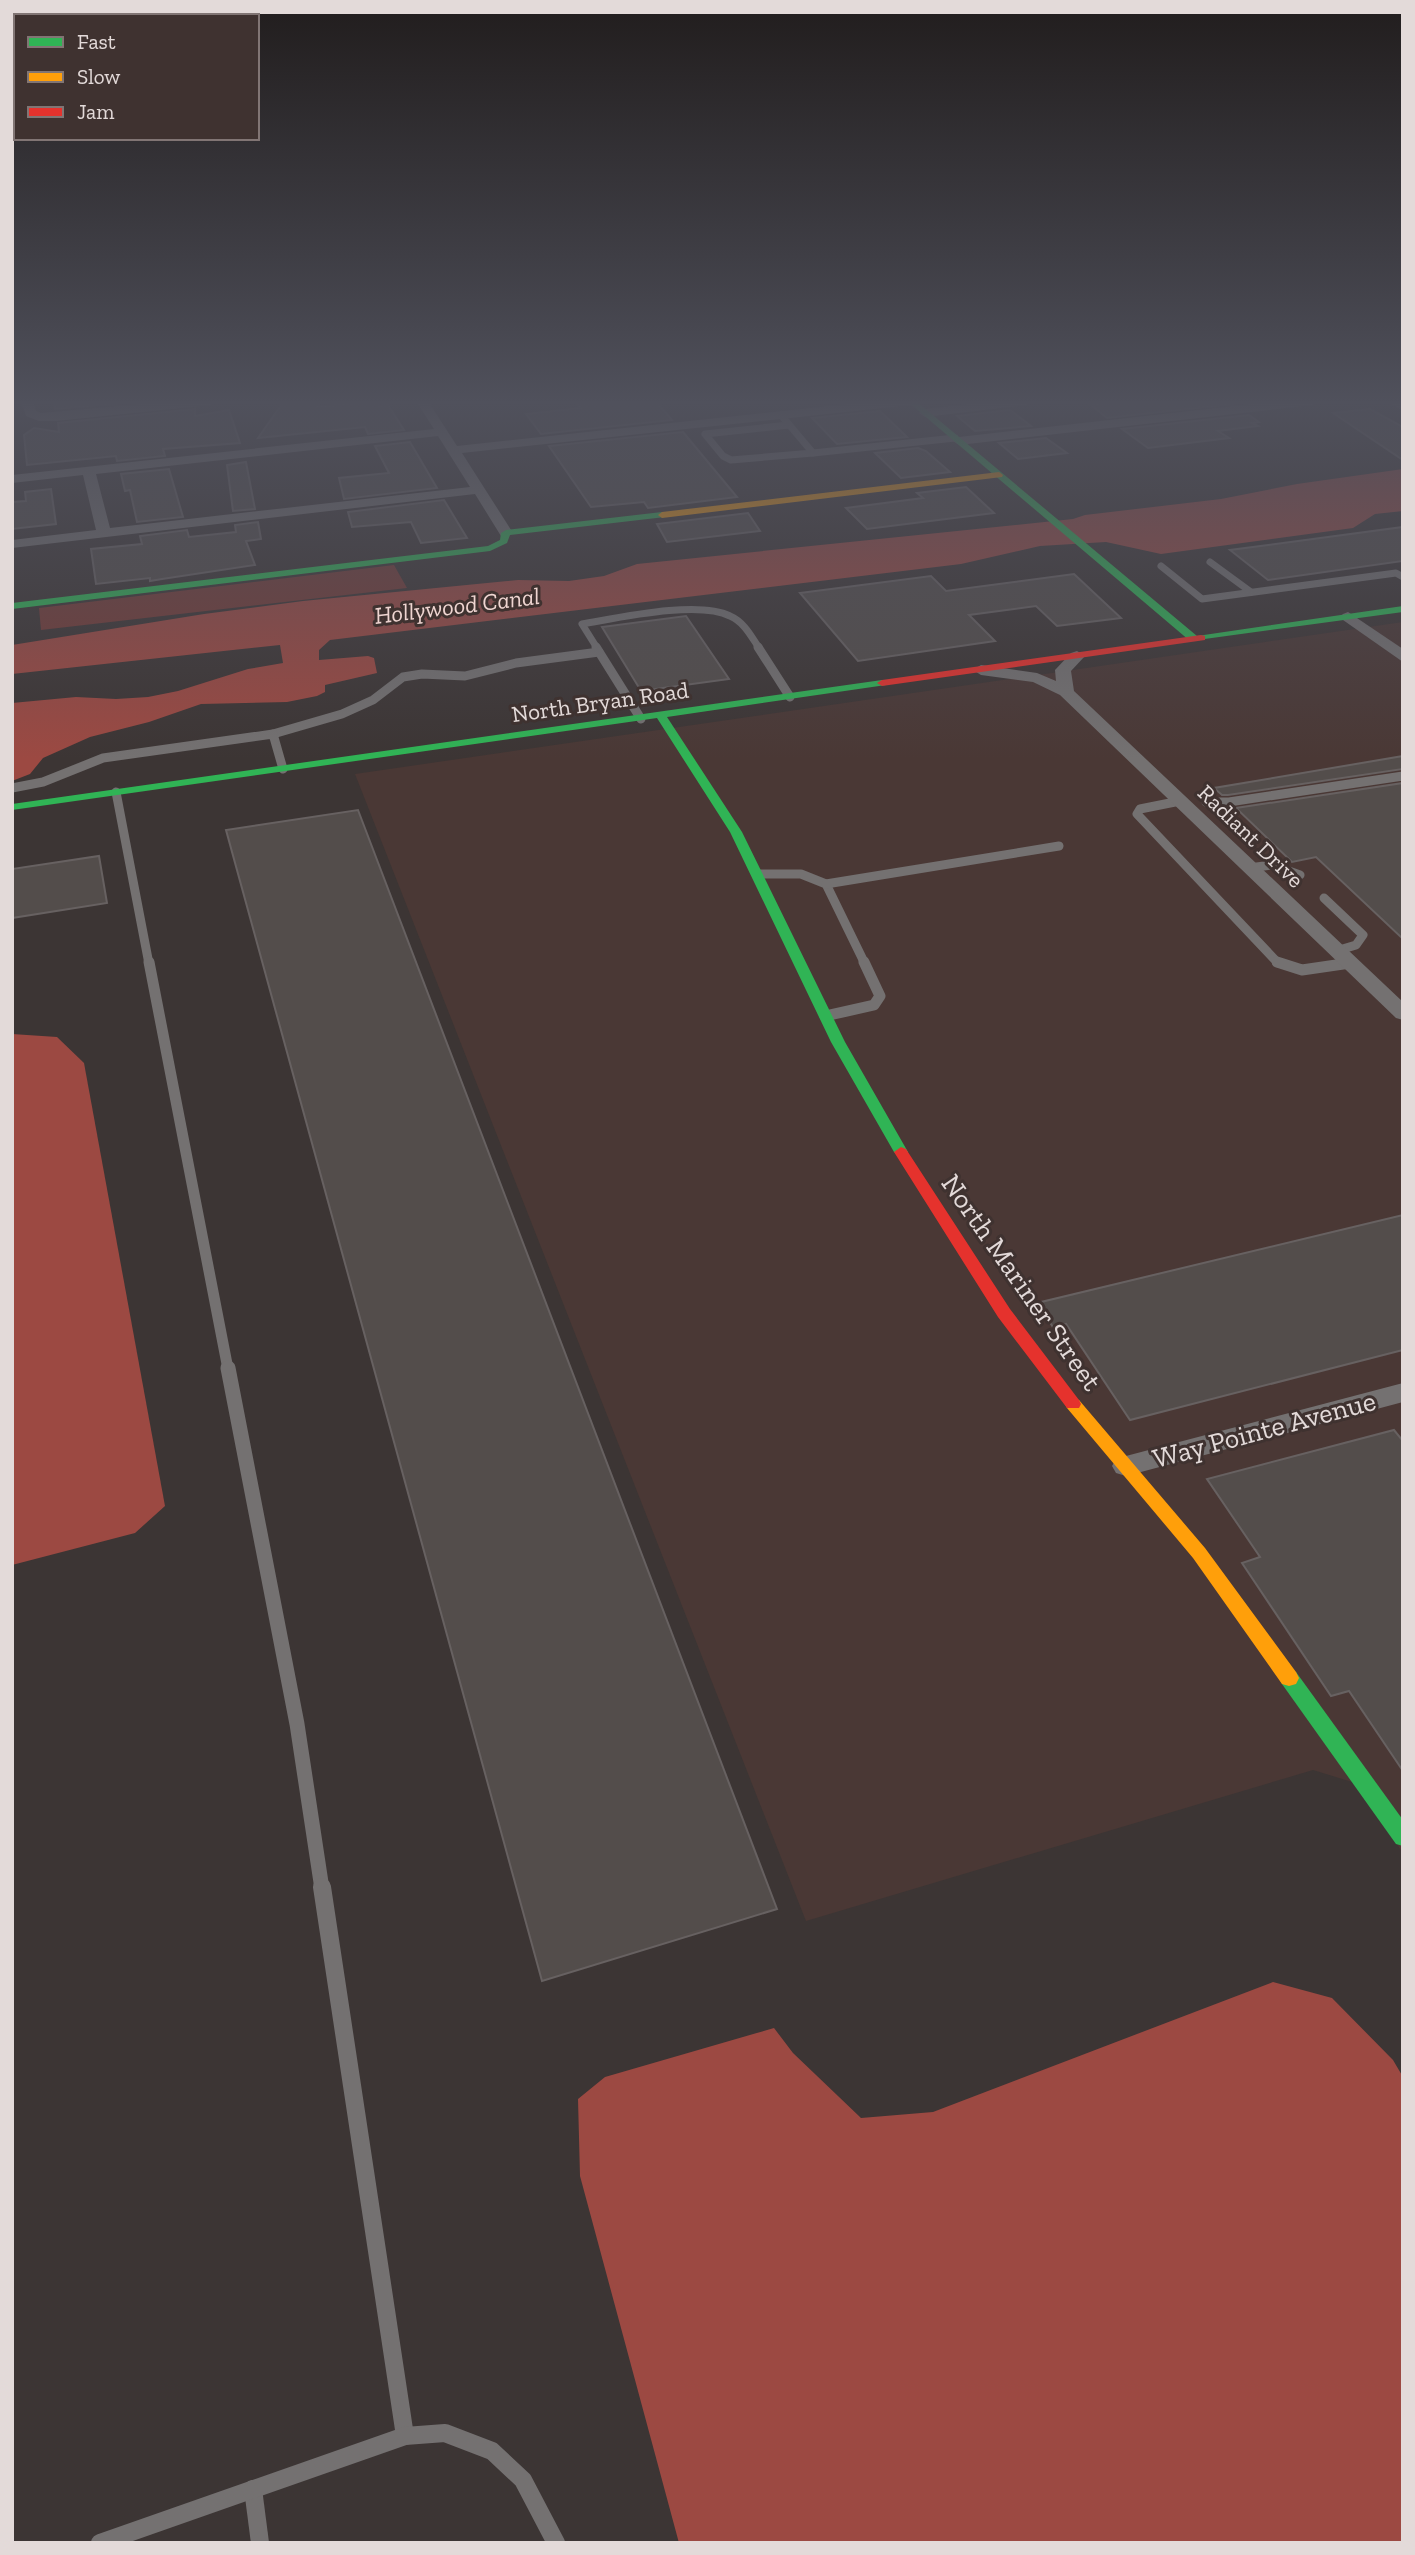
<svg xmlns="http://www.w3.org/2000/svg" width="1415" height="2555" font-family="'Zilla Slab',serif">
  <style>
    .built { fill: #4a3835 }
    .green { fill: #743b36 }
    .water { fill: #9c4942 }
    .building { fill: #534d4b; stroke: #676161; stroke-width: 2 }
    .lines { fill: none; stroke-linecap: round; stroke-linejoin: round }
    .lane-far4 { stroke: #747171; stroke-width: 7 }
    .lane-far3 { stroke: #747171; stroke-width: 9 }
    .lane-far2 { stroke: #747171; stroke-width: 11 }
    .lane-far1 { stroke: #747171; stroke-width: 15 }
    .lane { stroke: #747171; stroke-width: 18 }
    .street { fill: #747171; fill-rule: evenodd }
    .fast { fill: #30b455; fill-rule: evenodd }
    .slow { fill: #ff9f0a; fill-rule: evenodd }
    .jam { fill: #e5322d; fill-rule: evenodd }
    .labels { text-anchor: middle; stroke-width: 6; stroke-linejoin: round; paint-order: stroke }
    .far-street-label { font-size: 23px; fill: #e3dad9; stroke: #3f3230 }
    .far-water-label { font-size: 24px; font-style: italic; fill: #efd5d1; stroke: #3f3230 }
    .street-label { font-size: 28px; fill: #e3dad9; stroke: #3f3230 }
  </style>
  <rect width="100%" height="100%" fill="#3c3534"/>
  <!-- built -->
  <path class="built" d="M1403,622V1854L1362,1785L1313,1770L806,1921L355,774Z"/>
  <!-- green -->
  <path class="green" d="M394,565L407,588L41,630L39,608Z"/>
  <!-- water -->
  <g class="water">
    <path d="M1403,469V511L1375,514L1353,528L1161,554L1106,542L1040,546L961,564L330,640L319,650V660L368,656L374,658L377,673L325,685V692L317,696L287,702L201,704L149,722L90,737L43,758L30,774L12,781V703L76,697L116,699L148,697L178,691L248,669L283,663L280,645L12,674V645L204,614L303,601L518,580L569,581L604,576L637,564L1073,519L1085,515L1221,499L1297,484Z"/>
    <path d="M12,1034L57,1037L84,1063L165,1506L135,1533L12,1565Z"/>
    <path d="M1273,1982L1332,1998L1393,2060L1403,2077V2543H679L580,2176L578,2099L605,2077L774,2028L793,2053L861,2118L933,2112Z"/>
  </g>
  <!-- building -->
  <g class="building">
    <path d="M54,401H143L55,409Z"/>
    <path d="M284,401H321L317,407L377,401L379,406L388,405L404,430L368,434L365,427L258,438Z"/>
    <path d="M575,401H656L672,420L541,434L526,414L581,408Z"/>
    <path d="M1129,401H1228L1232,404L1107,418L1091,405Z"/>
    <path d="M195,409V416L229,410L240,443L163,449L165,456L117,461L116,456L27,465L24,435L34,428L59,432L58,423Z"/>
    <path d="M1370,409L1403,427V460L1333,413Z"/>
    <path d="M1010,410L1031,426L975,431L957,416Z"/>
    <path d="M880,411L907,437L837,444L812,418Z"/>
    <path d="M1249,415L1259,422L1252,423L1258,426L1218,431L1229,438L1148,448L1122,429Z"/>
    <path d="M683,432L737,497L648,508L644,502L591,507L549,446Z"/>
    <path d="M1046,438L1067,453L1018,459L999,443Z"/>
    <path d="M410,442L437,488L344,499L339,478L389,473L375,446Z"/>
    <path d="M918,448L926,451L950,472L901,478L875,453Z"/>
    <path d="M246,462L255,509L233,511L227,465Z"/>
    <path d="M169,469L183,517L137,522L130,490L125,491L121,474Z"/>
    <path d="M966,487L994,513L867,529L846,508L923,498L917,493Z"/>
    <path d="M51,489L56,524L12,529V502L26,501L25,492Z"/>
    <path d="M444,500L467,538L421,543L411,522L352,527L348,512Z"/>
    <path d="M748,513L760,531L667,542L657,524Z"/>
    <path d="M258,522L261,539L246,541L255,565L162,579L150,581V578L96,584L91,549L142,544L140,536L187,530L189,537L236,532L235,525Z"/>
    <path d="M1403,527V561L1268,580L1230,550Z"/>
    <path d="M1074,574L1121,618L1057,626L1036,606L969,615L995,641L858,661L800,593L931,576L946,591Z"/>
    <path d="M686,616L729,679L641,691L602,627Z"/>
    <path d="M1403,756V769L1228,795H1222L1214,788Z"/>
    <path d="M1403,783V939L1316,857L1292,862L1236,808Z"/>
    <path d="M358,810L777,1909L542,1981L226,830Z"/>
    <path d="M99,856L107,903L12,918V869Z"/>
    <path d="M1403,1215V1350L1130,1420L1066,1324L1053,1327L1037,1303Z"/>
    <path d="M1394,1430L1403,1441V1771L1349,1691L1331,1696L1242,1563L1260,1557L1207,1479Z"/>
  </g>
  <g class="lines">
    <!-- lane-far4 -->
    <g class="lane-far4">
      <path d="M781,415L813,453L731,460L723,456L705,434L789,425"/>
      <path d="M813,453L955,438"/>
      <path d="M1210,562L1251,592"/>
      <path d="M1161,566L1202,599L1396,573L1403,577"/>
      <path d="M597,648L582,624C618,618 698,600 730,616C744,622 751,636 759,648"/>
    </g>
    <!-- lane-far3 -->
    <g class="lane-far3">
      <path d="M596,647L641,719"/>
      <path d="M758,647L790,697"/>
      <path d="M273,734L342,714L373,700L403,677L422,674L465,676L516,663L599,652"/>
      <path d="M12,788L43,782L103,758L273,734L283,769"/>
      <path d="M116,792L149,964"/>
      <path d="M1180,801L1140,809L1137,814L1278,963L1282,964"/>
      <path d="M1206,802H1229L1403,776"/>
      <path d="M1249,868L1272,865L1300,875"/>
      <path d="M756,874H801L826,884L865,964"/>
      <path d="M826,884L1059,846"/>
      <path d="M1324,898L1363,935L1356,945L1336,951"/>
      <path d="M1342,964L1350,963"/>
    </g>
    <!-- lane-far2 -->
    <g class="lane-far2">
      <path d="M149,962L228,1369"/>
      <path d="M1277,962L1302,970L1350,963"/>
      <path d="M825,1016L874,1005L880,996L864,962"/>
    </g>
    <!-- lane-far1 -->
    <path class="lane-far1" d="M228,1368L297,1724L322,1889"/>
    <!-- lane -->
    <g class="lane">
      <path d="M322,1887L405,2436"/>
      <path d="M253,2489L260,2543"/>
      <path d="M100,2543L405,2436L445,2433L492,2451L523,2480L556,2543"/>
    </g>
    <!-- street -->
    <g class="street">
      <path d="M21,401H33L36,411L41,413L174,401H217L211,405L56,421H39L26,416Z"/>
      <path d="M416,401H428L457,446L875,401H917L911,405L462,453L513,533L506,537L501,536L475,494L12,548V540L96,530L83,475L12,483V475L434,429ZM438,436L470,487L110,528L96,474Z"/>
      <path d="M995,401H1033L1027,405L925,417L919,413L925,409Z"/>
      <path d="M1279,401H1319L1313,405L959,445L953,441L959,437Z"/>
      <path d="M1387,401L1403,402V411Z"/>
      <path d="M1348,612L1403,649V662L1343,620L1340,617L1343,614Z"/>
      <path d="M1077,651L1085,656L1071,671L1074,691L1403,1002V1020L1396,1018L1060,695L1033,682L981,675L973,670L981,665L1037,673L1056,681L1055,670L1071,653Z"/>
      <path d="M1403,1383V1402L1126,1476L1116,1473L1112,1466L1116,1459L1126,1456Z"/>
    </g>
    <!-- fast -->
    <g class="fast">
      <path d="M907,401H916L1197,636L1403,606V612L1190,641Z"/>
      <path d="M662,512L665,513V517L510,535L507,543L490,551L12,609V603L488,546L500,540L501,533L506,530Z"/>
      <path d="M882,680L886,681V685L667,717L742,832L845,1042L908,1152L901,1157L894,1152L831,1042L730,832L657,718L12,810V804Z"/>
      <path d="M1289,1670L1296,1672L1403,1820V1846L1396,1844L1282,1684L1279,1678L1282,1672Z"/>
    </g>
    <!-- slow -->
    <g class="slow">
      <path d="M999,472L1003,475L1002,477L662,518L658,515L662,512Z"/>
      <path d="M1073,1398L1079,1400L1205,1548L1296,1672L1299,1678L1296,1684L1289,1686L1282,1684L1193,1558L1067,1408L1065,1404L1067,1400Z"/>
    </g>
    <!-- jam -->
    <g class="jam">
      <path d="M1201,635L1205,636V640L882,686L877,683L882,680Z"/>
      <path d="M901,1147L906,1149L1010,1309L1079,1400L1081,1404L1079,1408H1067L998,1317L894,1152Z"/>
    </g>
  </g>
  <!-- sky -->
  <linearGradient id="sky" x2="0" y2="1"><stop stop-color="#211d1d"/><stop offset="0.53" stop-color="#50515c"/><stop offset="1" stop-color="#50515c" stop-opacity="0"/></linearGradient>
  <rect width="1415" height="759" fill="url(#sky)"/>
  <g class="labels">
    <!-- far-street labels -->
    <g class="far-street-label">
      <text transform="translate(600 702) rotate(-8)" y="8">North Bryan Road</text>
      <text transform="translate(1251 836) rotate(44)" y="8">Radiant Drive</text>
    </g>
    <!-- far-water labels -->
    <g class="far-water-label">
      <text transform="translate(457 606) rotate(-7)" y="8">Hollywood Canal</text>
    </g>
    <!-- street labels -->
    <g class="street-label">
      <text transform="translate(1022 1282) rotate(55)" y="10">North Mariner Street</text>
      <text transform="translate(1264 1429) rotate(-15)" y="10">Way Pointe Avenue</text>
    </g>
  </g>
  <!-- border -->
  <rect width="1415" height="2555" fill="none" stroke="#e3dad9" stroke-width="28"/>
  <!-- legend -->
  <rect x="14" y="14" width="245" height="126" fill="#3f3230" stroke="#817574" stroke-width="2"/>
  <rect x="28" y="37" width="35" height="10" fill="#30b455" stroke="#817574" stroke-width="2"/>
  <text x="77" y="49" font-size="21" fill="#e3dad9">Fast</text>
  <rect x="28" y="72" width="35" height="10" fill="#ff9f0a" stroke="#817574" stroke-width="2"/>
  <text x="77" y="84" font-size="21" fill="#e3dad9">Slow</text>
  <rect x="28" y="107" width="35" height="10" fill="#e5322d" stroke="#817574" stroke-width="2"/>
  <text x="77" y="119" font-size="21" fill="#e3dad9">Jam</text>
</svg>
